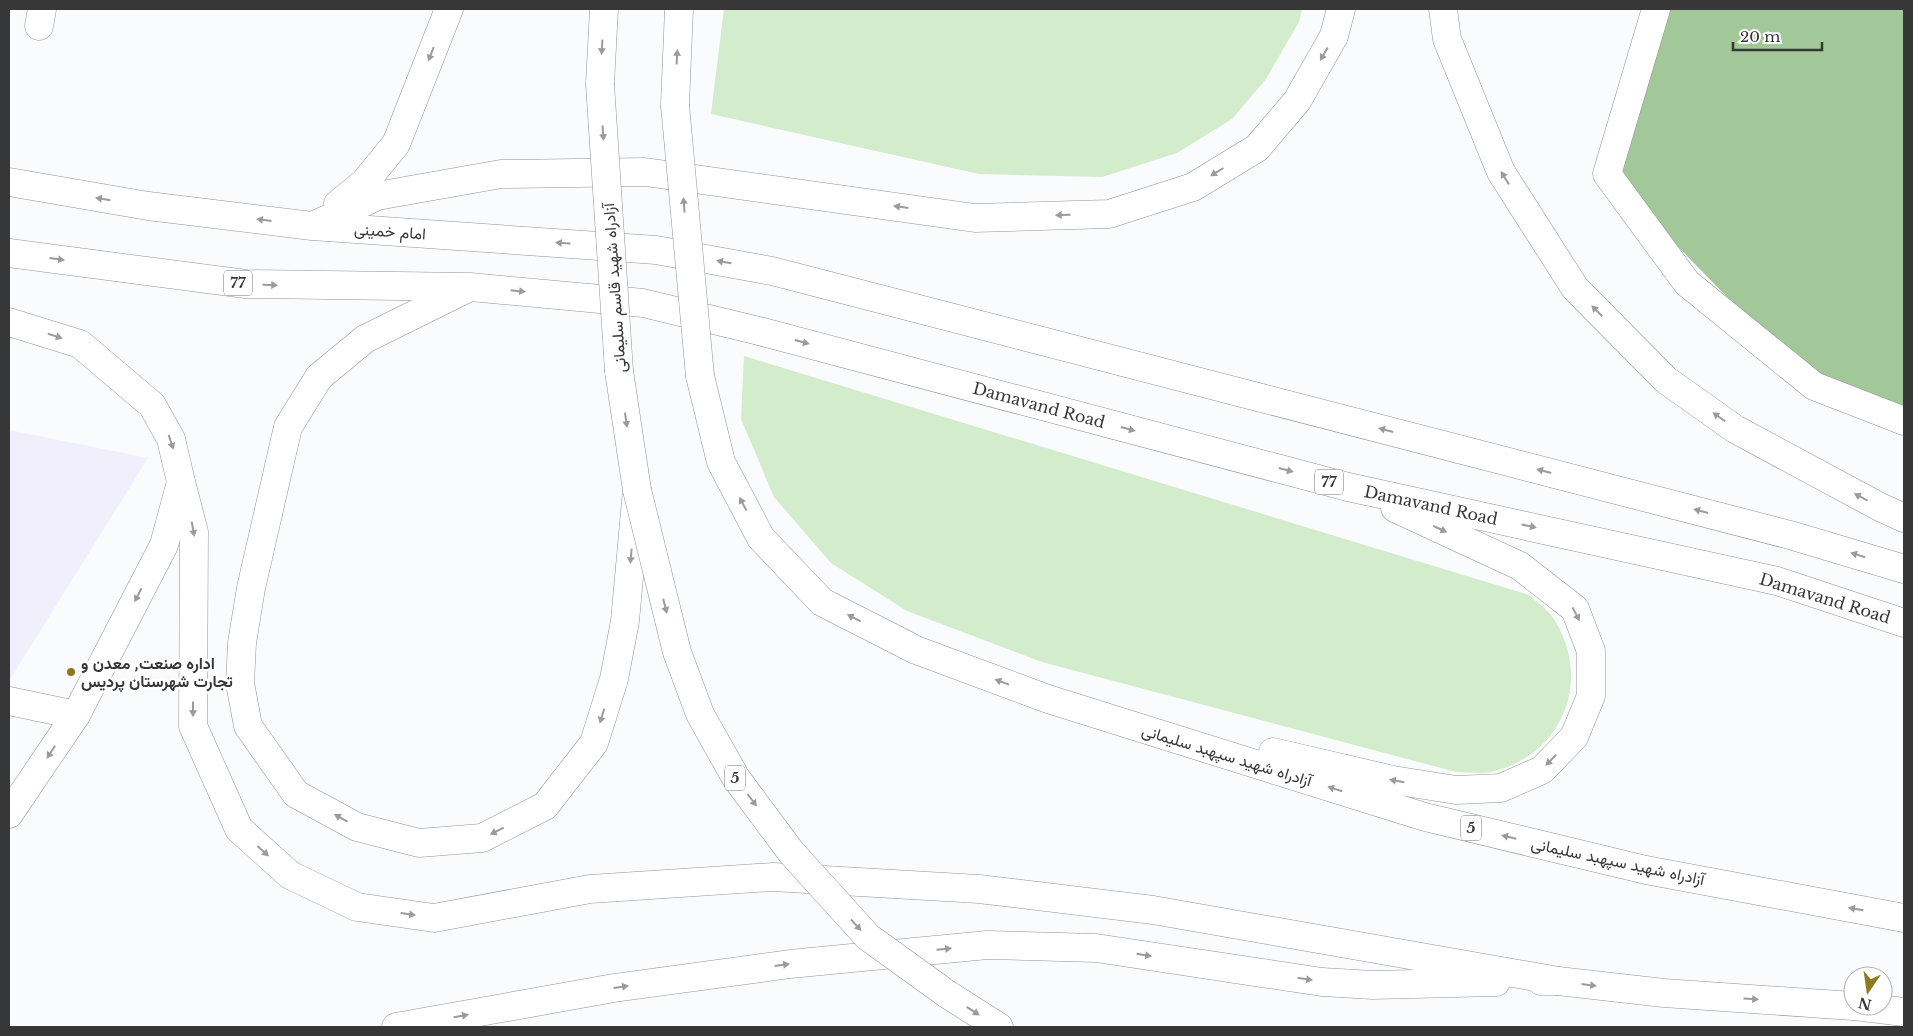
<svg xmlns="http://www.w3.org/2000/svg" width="1913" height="1036" font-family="'Libre Baskerville',Vazirmatn,serif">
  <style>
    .industrial { fill: #f1effc }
    .green { fill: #d2eccc }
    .forest { fill: #a2c89a }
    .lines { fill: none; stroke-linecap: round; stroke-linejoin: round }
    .street-casing { stroke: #929394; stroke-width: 29 }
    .primary-casing { stroke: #929394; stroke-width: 29 }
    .highway-casing { stroke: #929394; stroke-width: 29 }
    .street { stroke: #fff; stroke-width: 28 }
    .primary { stroke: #fff; stroke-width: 28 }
    .highway { stroke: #fff; stroke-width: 28 }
    .highway-bridge-casing { stroke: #929394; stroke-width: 29; stroke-linecap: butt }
    .highway-bridge { stroke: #fff; stroke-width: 28 }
    .oneway { fill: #9b9b9c }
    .poi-dot { fill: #91781e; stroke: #fff; stroke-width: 2 }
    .labels { text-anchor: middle; stroke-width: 5; stroke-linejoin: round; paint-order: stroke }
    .shield { fill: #fff; stroke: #737374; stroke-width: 1 }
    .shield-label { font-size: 15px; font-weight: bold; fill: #373738 }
    .street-label { font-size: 16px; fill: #373738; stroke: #fff }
    .poi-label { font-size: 16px; font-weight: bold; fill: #373738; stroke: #fff; text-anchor: start }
  </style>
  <rect width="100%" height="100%" fill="#fafbfd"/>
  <!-- industrial -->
  <path class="industrial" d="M9,430L148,458L9,681Z"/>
  <!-- green -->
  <g class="green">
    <path d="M724,9H1302L1299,22L1266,79L1232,119L1177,153L1102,177L979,174L711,114Z"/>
    <path d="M744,356L1529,595C1537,602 1548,610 1554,619C1593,681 1562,756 1491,772C1481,774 1467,772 1456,772L1042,662L907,611L831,563L774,497L741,419Z"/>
  </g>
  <!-- forest -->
  <path class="forest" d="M1660,9H1904V419L1814,386L1607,174Z"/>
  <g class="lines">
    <!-- street casing -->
    <g class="street-casing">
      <g id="street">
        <path d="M1656,9L1607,174L1687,283L1814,386L1904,421"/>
        <path d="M39,26L42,9"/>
        <path d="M9,701L76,715"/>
      </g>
    </g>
    <!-- primary casing -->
    <g class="primary-casing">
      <path id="primary" d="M9,322L80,344L152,405L171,439L181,482L164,545L76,715L9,814"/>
    </g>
    <!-- highway casing -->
    <g class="highway-casing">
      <g id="highway">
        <path d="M1443,9L1447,39L1501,172L1575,288L1666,380L1735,429L1880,507L1904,518"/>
        <path d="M600,84L604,9"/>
        <path d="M675,105L679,9"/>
        <path d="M9,182L148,206L312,226L656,250L772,271L1790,535L1904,569"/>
        <path d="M338,204L364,183L396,144L449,9"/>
        <path d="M315,225L377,196L501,174L645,172L975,218L1109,214L1193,187L1257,148L1297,101L1334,36L1341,9"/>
        <path d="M9,253L246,284L470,287L643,303L755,330L1348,487L1777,581L1904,623"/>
        <path d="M464,290L365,339L319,377L288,427L251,588L242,643L240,683L248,726L296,794L357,827L419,843L482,838L545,806L594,743L614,679L625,621L637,490L619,371"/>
        <path d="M700,376L721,462L761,538L822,602L916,650L1048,699L1425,817L1646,870L1904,918"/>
        <path d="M181,482L194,532L193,726L239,829L290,875L357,907L434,918L590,889L773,877L979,889L1153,910L1558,981"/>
        <path d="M1273,752L1393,780L1456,790L1501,788L1542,770L1574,737L1591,696V651L1575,609L1520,566L1395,508"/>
        <path d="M1541,981H1558L1664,993L1853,1006"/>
        <path d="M947,994L999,1027"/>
        <path d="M1855,1006L1904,1012"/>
        <path d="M396,1027L614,988L790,964L987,945L1096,948L1322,982L1373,985L1496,982"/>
      </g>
    </g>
    <!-- street -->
    <use href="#street" class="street"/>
    <!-- primary -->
    <use href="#primary" class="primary"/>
    <!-- highway -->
    <use href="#highway" class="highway"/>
    <!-- highway-bridge casing -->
    <g class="highway-bridge-casing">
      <g id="highway-bridge">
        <path d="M600,84L619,371"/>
        <path d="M675,105L700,376"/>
        <path d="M637,490L677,652L700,714L736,778L791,852L868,937L947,994"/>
      </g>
    </g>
    <!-- highway-bridge -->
    <use href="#highway-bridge" class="highway-bridge"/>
  </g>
  <!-- one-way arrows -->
  <defs><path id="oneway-solid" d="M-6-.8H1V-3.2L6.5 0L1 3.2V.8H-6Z" transform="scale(1.25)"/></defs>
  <g class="oneway">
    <use href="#oneway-solid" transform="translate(602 47) rotate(93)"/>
    <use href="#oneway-solid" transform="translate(431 54) rotate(111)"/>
    <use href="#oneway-solid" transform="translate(1324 54) rotate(120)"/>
    <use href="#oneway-solid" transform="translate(677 57) rotate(-87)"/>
    <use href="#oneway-solid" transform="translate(603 133) rotate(86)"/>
    <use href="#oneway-solid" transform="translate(1217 172) rotate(148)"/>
    <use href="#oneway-solid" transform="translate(1505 178) rotate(-122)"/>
    <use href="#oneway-solid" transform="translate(103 199) rotate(-171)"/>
    <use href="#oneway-solid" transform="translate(684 205) rotate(-95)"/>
    <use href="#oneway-solid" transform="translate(901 207) rotate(-172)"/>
    <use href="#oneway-solid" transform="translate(1063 215) rotate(179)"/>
    <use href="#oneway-solid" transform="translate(264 220) rotate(-173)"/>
    <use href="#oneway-solid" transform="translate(563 243) rotate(-176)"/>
    <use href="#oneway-solid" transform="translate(57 259) rotate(8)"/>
    <use href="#oneway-solid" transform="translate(724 262) rotate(-170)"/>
    <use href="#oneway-solid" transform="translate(270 285) rotate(1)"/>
    <use href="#oneway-solid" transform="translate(518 291) rotate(6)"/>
    <use href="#oneway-solid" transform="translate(1597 311) rotate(-135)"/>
    <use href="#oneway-solid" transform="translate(55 336) rotate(17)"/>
    <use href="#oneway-solid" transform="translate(802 342) rotate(15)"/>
    <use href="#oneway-solid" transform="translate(1719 417) rotate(-145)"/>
    <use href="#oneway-solid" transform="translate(626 420) rotate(82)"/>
    <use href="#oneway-solid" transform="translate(1128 429) rotate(15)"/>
    <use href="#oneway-solid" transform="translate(1386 430) rotate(-165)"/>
    <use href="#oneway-solid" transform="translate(171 442) rotate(72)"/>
    <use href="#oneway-solid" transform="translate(1286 470) rotate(15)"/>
    <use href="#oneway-solid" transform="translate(1544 471) rotate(-165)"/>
    <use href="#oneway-solid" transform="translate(1861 497) rotate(-152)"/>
    <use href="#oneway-solid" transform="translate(743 504) rotate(-118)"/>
    <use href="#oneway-solid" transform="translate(1701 511) rotate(-165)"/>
    <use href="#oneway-solid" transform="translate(1529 526) rotate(12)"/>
    <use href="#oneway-solid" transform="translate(193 529) rotate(80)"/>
    <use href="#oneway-solid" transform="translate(1440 529) rotate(25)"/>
    <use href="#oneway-solid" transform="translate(1858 555) rotate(-163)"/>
    <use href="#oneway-solid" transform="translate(631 556) rotate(95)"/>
    <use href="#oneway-solid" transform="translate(138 595) rotate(117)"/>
    <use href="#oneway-solid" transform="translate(665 606) rotate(76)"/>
    <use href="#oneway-solid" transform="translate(1576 614) rotate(62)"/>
    <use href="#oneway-solid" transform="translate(854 618) rotate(-153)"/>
    <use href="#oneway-solid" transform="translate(1002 682) rotate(-160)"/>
    <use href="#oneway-solid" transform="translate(193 709) rotate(90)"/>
    <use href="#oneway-solid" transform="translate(602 716) rotate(107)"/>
    <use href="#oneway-solid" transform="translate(51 752) rotate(123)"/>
    <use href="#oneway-solid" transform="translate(1551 760) rotate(134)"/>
    <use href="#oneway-solid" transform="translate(1397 781) rotate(-170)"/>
    <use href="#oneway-solid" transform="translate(1335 789) rotate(-163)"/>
    <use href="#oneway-solid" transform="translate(752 800) rotate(53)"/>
    <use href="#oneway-solid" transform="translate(341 818) rotate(-151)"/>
    <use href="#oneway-solid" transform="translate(497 831) rotate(153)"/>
    <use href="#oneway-solid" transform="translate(1509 837) rotate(-167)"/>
    <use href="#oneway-solid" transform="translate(263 851) rotate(42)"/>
    <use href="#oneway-solid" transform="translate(1856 909) rotate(-170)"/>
    <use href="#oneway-solid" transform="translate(408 914) rotate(8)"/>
    <use href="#oneway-solid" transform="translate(856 925) rotate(48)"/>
    <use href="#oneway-solid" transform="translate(944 949) rotate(-5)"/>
    <use href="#oneway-solid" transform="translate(1144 955) rotate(9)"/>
    <use href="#oneway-solid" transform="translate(782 965) rotate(-8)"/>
    <use href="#oneway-solid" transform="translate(1305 979) rotate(9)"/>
    <use href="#oneway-solid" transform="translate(1589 985) rotate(7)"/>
    <use href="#oneway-solid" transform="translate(621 987) rotate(-8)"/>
    <use href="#oneway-solid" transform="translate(1751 999) rotate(3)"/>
    <use href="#oneway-solid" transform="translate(973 1011) rotate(33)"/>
    <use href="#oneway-solid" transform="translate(461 1016) rotate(-10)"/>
  </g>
  <!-- markers -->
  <circle class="poi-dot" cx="71" cy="672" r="5"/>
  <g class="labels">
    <!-- shield labels -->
    <g class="shield">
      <rect x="224" y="270.5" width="28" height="25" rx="4"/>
      <rect x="1315" y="469.5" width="28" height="25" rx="4"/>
      <rect x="725" y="765.5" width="20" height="25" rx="4"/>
      <rect x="1461" y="815.5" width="20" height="25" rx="4"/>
    </g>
    <g class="shield-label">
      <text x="238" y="288">77</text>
      <text x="1329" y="487">77</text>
      <text x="735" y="783">5</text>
      <text x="1471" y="833">5</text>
    </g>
    <!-- street labels -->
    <g class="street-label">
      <text transform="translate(390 231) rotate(4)" y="6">امام خمینی</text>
      <text transform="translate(614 288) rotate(-94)" y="6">آزادراه شهید قاسم سلیمانی</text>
      <text transform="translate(1039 405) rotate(15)" y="6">Damavand Road</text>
      <text transform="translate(1431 505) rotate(12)" y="6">Damavand Road</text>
      <text transform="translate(1825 598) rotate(17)" y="6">Damavand Road</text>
      <text transform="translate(1227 755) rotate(17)" y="6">آزادراه شهید سپهبد سلیمانی</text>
      <text transform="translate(1618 861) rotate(12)" y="6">آزادراه شهید سپهبد سلیمانی</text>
    </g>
    <!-- poi labels -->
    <g class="poi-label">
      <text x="81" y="669">اداره صنعت٬ معدن و<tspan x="81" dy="18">تجارت شهرستان پردیس</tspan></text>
    </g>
  </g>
  <!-- border -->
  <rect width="1913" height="1036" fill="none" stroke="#373738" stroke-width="20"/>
  <!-- north arrow -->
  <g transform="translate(1868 991) rotate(193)"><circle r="24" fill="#ffffff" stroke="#afafaf"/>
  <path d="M0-4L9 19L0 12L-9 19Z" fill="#91781e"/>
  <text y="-8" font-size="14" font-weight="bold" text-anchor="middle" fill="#373738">N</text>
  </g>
  <!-- scale -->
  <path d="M1733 42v8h89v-8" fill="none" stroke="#373738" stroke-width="2.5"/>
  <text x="1740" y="42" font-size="15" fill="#373738" stroke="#ffffff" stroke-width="4" paint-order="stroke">20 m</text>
</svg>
